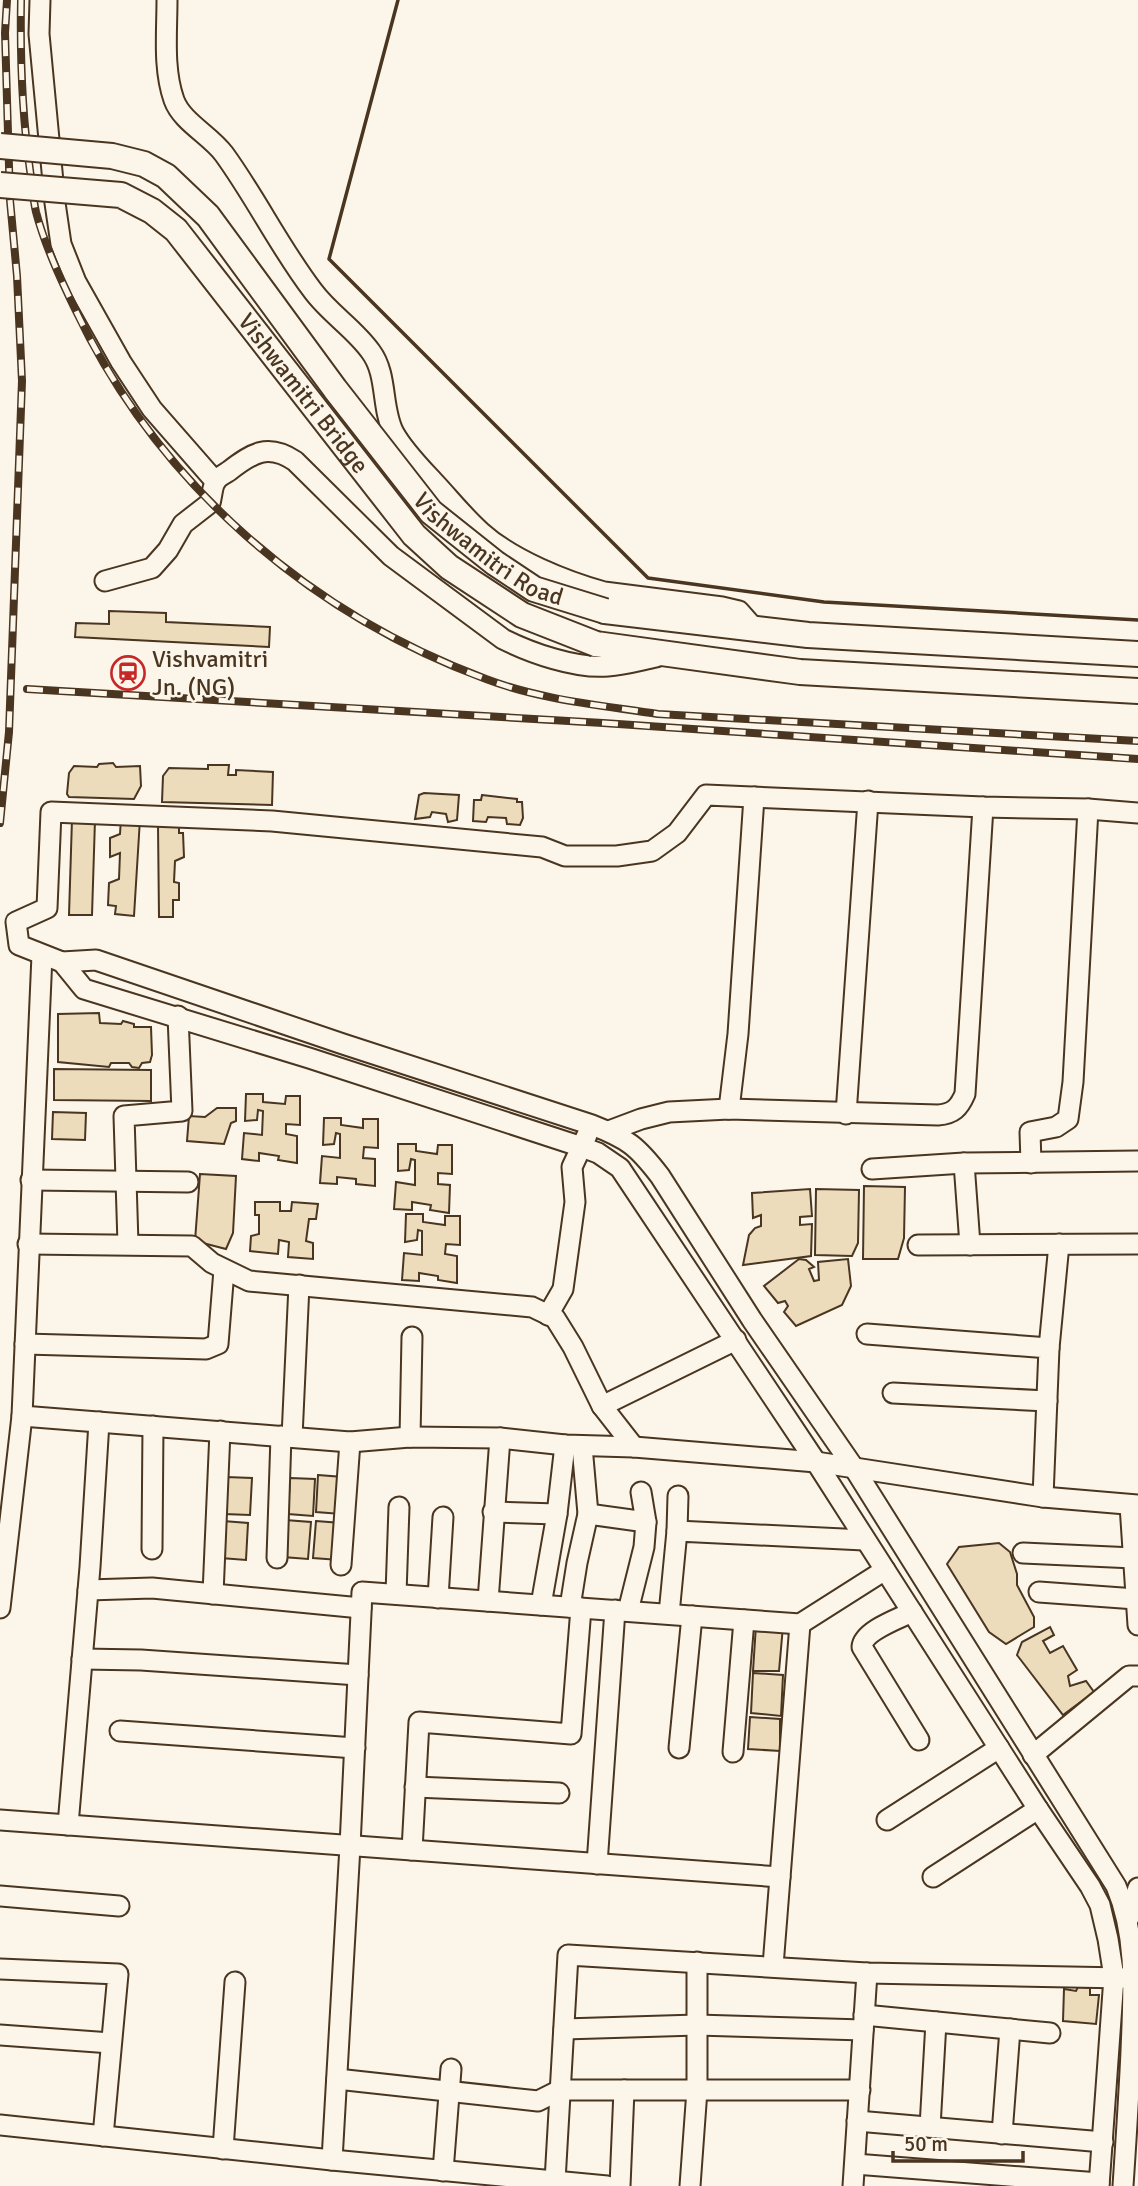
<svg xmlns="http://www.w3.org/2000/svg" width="1138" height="2186" font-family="Signika,sans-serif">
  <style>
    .building { fill: #ecdcbc; stroke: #4a3520; stroke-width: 2 }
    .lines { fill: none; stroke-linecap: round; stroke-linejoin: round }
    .minor-casing { stroke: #4a3520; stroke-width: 23 }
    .major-casing { stroke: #4a3520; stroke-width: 28 }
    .minor { stroke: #fbf6e9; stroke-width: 19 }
    .major { stroke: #fbf6e9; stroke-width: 24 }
    .rail-casing { stroke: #4a3520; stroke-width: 8 }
    .rail { stroke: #fbf6e9; stroke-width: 5; stroke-dasharray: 16; stroke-linecap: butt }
    .major-bridge-casing { stroke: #4a3520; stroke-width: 28; stroke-linecap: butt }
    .major-bridge { stroke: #fbf6e9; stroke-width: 24 }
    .wall { stroke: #4a3520; stroke-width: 3.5 }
    .labels { text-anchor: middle; stroke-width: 5; stroke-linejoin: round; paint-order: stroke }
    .street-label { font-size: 24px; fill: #4a3520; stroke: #fbf6e9 }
    .poi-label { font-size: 24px; fill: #4a3520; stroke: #fbf6e9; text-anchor: start }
  </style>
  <rect width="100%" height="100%" fill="#fbf6e9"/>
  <!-- building -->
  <g class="building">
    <path d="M109,611L166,613V622L270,627L269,647L75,637L76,623L109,624Z"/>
    <path d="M113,763L116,767L140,766L141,786L134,799L69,797L67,794L69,773L74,766L97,767L99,764Z"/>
    <path d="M208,765H229L228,775H236V770L273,772L272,805L162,802L163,776L169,768L208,769Z"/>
    <path d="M424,793L459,795L457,820L448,822L446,814L432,812L430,817L415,819L419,795Z"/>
    <path d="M482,795L517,799V802H522L523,818L520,825L507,824L506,818L488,817L486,822L473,821L474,800H481Z"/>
    <path d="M121,818L140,819L134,916L115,914L116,906L108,905L109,883L119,879L120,853L110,857V838L120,834Z"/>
    <path d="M72,819L95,820L92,915H69Z"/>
    <path d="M163,823H179V833H183L184,857L175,861L174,882L179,883V900H173V917H159L158,826Z"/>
    <path d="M99,1013L100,1023L121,1024L123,1021L134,1024V1027H151L152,1055L150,1062L142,1063L139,1068L132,1067L129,1063H111L109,1067L58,1062V1014Z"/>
    <path d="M54,1069L151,1070V1101L54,1100Z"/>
    <path d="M246,1094H263V1102L285,1104L286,1096H300V1125L286,1124V1134L297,1136V1163L278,1160L279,1156L259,1153V1161L242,1159L244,1133L262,1135L263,1111L258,1110L257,1120L245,1121Z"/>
    <path d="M217,1108H236V1121L231,1123L224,1144L187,1141L189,1116L205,1117Z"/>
    <path d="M53,1112L86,1113L85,1140L52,1139Z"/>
    <path d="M324,1118H341V1125L363,1128V1119H378V1148L364,1147L363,1158L375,1159V1186L356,1184V1179L337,1177V1184L320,1183L322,1156L340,1158V1134L336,1133L334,1144L323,1145Z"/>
    <path d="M398,1144H416V1151L437,1154L438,1145H452V1174L438,1173V1184L450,1185L449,1213L430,1210L431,1205L412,1202V1210L394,1209L396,1182L415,1185V1160L411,1159L409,1170L398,1171Z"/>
    <path d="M200,1174L236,1176L233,1233L226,1249L195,1241Z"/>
    <path d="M864,1186L905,1187L904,1238L898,1259H863Z"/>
    <path d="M810,1189L812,1216L800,1217V1225L812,1224L811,1256L743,1265L749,1235L755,1228L761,1226V1215L753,1218L752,1193Z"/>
    <path d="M816,1189L859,1190L858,1243L852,1256L815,1255Z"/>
    <path d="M255,1202H280V1211H291L292,1202L318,1204L316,1219H309L306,1241L313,1243V1259L288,1257L289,1242L279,1240L278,1254L250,1251L251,1236L259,1234V1215H255Z"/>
    <path d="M406,1214H423V1222L445,1225V1216H460V1245L446,1244L445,1254L457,1256V1283L438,1280V1276L419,1273V1281L402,1280L404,1253L422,1255V1231L418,1230L417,1240L405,1242Z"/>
    <path d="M799,1259L806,1260L814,1267L809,1269L814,1281L819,1280L818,1262L848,1259L851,1286L842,1305L796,1326L784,1312L788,1306L785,1301L778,1303L764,1286Z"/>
    <path d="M318,1475L343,1477L341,1514L316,1512Z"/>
    <path d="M226,1477L252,1478L250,1515L224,1514Z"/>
    <path d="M290,1478L315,1479L313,1516L288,1514Z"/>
    <path d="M285,1520L311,1522L308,1559L283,1557Z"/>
    <path d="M223,1521L248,1523L246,1560L221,1558Z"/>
    <path d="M316,1521L341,1523L339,1560L313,1558Z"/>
    <path d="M999,1543L1010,1552L1017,1574V1585L1034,1617V1627L1006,1644L989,1632L947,1564L959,1547Z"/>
    <path d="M756,1625L783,1626L779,1671H753Z"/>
    <path d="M1050,1627L1054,1635L1043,1641L1050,1653L1063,1646L1077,1670L1068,1676L1070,1686L1086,1681L1094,1692L1063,1715L1017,1655L1022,1642Z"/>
    <path d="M753,1673L783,1675L781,1716L751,1713Z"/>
    <path d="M750,1717L780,1719V1751L748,1749Z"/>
    <path d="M1078,1987L1090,1988V1995H1099L1096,2024L1063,2021L1064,1989L1076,1991Z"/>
  </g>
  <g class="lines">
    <!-- minor casing -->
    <g class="minor-casing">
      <g id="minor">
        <path d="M40,0L39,34L55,203L61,244L76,282L121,362L152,409L215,481"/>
        <path d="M167,0C167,33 163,69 174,100C182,122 210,135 224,154C256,198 280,248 313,291C330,314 355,329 371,352C388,375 381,409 394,433C404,451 420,467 434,482C450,499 464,517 481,532C512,560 565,581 604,592L722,607L739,611L754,628"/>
        <path d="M105,581L152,568L168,550L183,524L210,503C212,497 212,486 216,481C218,477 226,473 229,471C252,453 268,443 295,461L391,556L503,639C531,653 576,669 608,666C624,665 641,660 656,657"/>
        <path d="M62,962L84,989L309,1058L582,1147L598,1153L620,1168L816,1462L1038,1809L1090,1886L1100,1905L1108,1939L1114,1977L1099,2186"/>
        <path d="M729,1109L738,1034L754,797"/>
        <path d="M846,1114L868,801"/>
        <path d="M609,1131L641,1119L669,1112L729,1109L938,1115C953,1114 959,1108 965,1094L983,807"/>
        <path d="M964,1163L970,1245"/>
        <path d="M1031,1163L1030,1132L1056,1127L1068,1119L1073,1082L1088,809"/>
        <path d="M872,1169L964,1163L1138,1161"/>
        <path d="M31,1180L188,1182"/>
        <path d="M28,1244L192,1246L212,1263L249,1281L532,1307L555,1318L573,1347L602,1406L634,1447"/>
        <path d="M128,1244L124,1116L182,1111L178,1016"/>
        <path d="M918,1245L1138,1244"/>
        <path d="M548,1315L563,1289L575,1202L572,1167L587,1135"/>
        <path d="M867,1334L1049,1348L1043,1497"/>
        <path d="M25,1344L206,1349L218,1344L224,1270"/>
        <path d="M1049,1348L1059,1244"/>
        <path d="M893,1393L1047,1401"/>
        <path d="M602,1406L736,1340"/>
        <path d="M22,1416L350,1442L410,1437L500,1438L565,1445L634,1447L816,1462L1043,1497L1138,1505"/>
        <path d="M292,1437L299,1285"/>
        <path d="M410,1437L412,1337"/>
        <path d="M1130,1505L1138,1625"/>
        <path d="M493,1512L557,1514"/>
        <path d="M588,1514L646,1522L641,1492"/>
        <path d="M677,1531L678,1496"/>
        <path d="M152,1549L153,1426"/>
        <path d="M1023,1553L1134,1558"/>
        <path d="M277,1558L281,1436"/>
        <path d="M341,1565L350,1442"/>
        <path d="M88,1590L152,1588L361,1608"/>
        <path d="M1039,1592L1136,1599"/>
        <path d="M213,1594L220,1431"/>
        <path d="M396,1594L399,1507"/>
        <path d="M438,1598L443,1517"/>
        <path d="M488,1601L500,1438"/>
        <path d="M541,1605L557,1514L565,1445"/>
        <path d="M570,1607L577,1563L588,1514L582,1446"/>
        <path d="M0,1608L22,1416L42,955"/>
        <path d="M628,1611L644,1547L646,1522"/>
        <path d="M912,1612C898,1619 863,1631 862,1647L919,1740"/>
        <path d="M669,1614L677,1531L864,1540"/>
        <path d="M82,1659L141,1660L358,1675"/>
        <path d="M120,1731L355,1748"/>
        <path d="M679,1748L692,1616"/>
        <path d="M733,1752L744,1620"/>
        <path d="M1033,1755L1129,1676H1138"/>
        <path d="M415,1787L559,1793"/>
        <path d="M0,1820L780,1877"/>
        <path d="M887,1820L999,1748"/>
        <path d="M68,1825L90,1567L99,1422"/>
        <path d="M412,1850L419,1722L571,1734L581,1608"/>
        <path d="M597,1864L615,1610"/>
        <path d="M933,1877L1038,1809"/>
        <path d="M0,1896L119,1906"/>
        <path d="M1129,1918L1138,1888"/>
        <path d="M773,1966L800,1624"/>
        <path d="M0,1969L118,1974L103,2136"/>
        <path d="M864,2015L1050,2033"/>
        <path d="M564,2029L697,2025L863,2030"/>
        <path d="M0,2035L111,2043"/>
        <path d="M337,2079L538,2101L560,2090H860"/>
        <path d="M857,2121L1103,2142"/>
        <path d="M0,2125L332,2160L607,2186"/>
        <path d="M930,2127L936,2022"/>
        <path d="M1002,2134L1010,2029"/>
        <path d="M223,2149L235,1982"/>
        <path d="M332,2160L350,1846L362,1592L800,1624L885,1570"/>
        <path d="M855,2164L1099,2183"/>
        <path d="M443,2171L451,2069"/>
        <path d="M555,2181L568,1955L867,1973L1124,1978"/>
        <path d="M620,2186L624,2090"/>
        <path d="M690,2186L697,2090V1962"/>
        <path d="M853,2186L867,1973"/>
        <path d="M1123,2186C1126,2141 1129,2096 1131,2051C1133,1996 1138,1938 1116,1886L854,1468L752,1320L660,1176C637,1146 628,1139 592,1125L343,1044L96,960L62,962L19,945L16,922L47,908L51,812L272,821L542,847L565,856H617L652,851L677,833L706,795L983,807L1088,809L1138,813"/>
      </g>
    </g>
    <!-- major casing -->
    <g class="major-casing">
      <g id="major">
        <path d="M605,611L808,635L1138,654"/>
        <path d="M596,644L800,672L1138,691"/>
      </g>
    </g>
    <!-- minor -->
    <use href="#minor" class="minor"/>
    <!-- major -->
    <use href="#major" class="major"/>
    <!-- rail casing -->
    <g class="rail-casing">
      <g id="rail">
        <path d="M21,0C20,57 22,114 30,170C32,184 33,199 36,212C45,246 61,280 76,311C158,483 308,613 486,679C541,700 600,705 658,714L1138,741"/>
        <path d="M27,689L603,723L1138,759"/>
        <path d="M0,823L9,732L22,381L17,276L10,200L5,33L7,0"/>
      </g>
    </g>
    <!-- rail -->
    <use href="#rail" class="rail"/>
    <!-- major-bridge casing -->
    <g class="major-bridge-casing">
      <g id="major-bridge">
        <path id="s1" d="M0,146L112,156L144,164L166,176L208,216L335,389L431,512L495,563L534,589L605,611"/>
        <path id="s2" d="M0,185L121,195L152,211L176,230L414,535L449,567L522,615L596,644"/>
      </g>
    </g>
    <!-- major-bridge -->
    <use href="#major-bridge" class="major-bridge"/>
    <!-- wall -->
    <path class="wall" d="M398,0L329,259L648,578L824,602L1138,620"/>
  </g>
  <!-- icons -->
  <defs>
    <g id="station-ring" transform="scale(1.75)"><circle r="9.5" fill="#fbf6e9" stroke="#c62828" stroke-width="1.5"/><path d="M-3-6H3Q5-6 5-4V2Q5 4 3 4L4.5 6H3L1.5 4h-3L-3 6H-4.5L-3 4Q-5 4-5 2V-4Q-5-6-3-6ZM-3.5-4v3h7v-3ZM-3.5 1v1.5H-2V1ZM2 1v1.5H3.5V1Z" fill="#c62828"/></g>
  </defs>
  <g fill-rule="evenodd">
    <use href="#station-ring" x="128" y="673"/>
  </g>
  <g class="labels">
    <!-- street labels -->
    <g class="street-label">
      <text dy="8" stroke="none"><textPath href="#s2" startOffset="394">Vishwamitri Bridge</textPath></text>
      <text dy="8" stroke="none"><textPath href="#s1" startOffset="668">Vishwamitri Road</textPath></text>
    </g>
    <!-- poi labels -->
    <g class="poi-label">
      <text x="152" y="667">Vishvamitri<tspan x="152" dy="28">Jn. (NG)</tspan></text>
    </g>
  </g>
  <!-- scale -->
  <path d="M893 2151v10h130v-10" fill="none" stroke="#4a3520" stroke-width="3.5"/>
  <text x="904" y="2151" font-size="21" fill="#4a3520" stroke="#fbf6e9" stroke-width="5" paint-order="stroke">50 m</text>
</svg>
